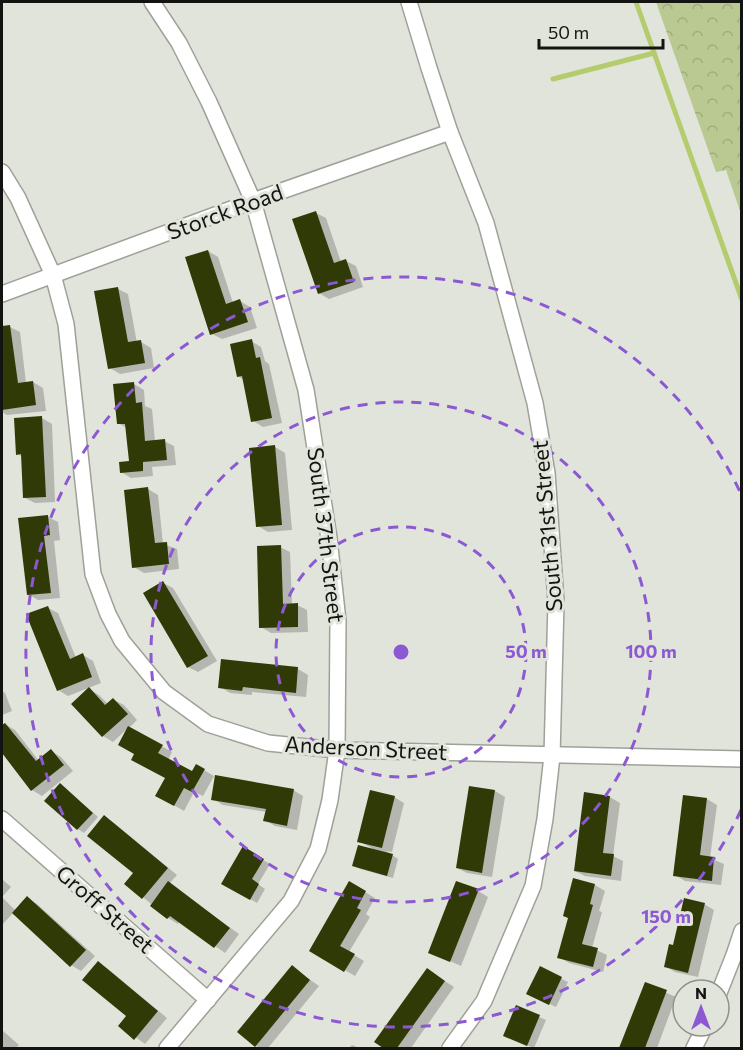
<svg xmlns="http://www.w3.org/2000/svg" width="743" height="1050" font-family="Commissioner,sans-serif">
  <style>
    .park { fill: url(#park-crowns) }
    .shadow { fill: #0003 }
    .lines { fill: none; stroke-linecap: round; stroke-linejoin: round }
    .stream { stroke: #b4cc6e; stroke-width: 5 }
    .building { fill: #303a06 }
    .street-casing { stroke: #9fa199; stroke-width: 18 }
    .street { stroke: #fff; stroke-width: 15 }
    .ring { fill: none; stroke: #8c59d2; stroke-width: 3; stroke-dasharray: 10 8 }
    .labels { text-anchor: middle; stroke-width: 6; stroke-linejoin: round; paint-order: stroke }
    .street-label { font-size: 22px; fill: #131411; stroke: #e1e4db }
    .centre { fill: #8c59d2; stroke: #e1e4db; stroke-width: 3 }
    .ring-label { font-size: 18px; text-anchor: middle; font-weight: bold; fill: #8c59d2; stroke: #e1e4db; stroke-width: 6; stroke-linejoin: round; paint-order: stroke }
  </style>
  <defs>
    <pattern id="park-crowns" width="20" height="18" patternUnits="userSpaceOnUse" patternTransform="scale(1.5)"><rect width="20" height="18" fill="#bac992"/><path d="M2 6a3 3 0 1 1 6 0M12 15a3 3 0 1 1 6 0" fill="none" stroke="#9fac7d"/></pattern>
  </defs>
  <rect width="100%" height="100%" fill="#e1e4db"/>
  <!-- park -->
  <path class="park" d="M656,2H741V214L726,170L716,172Z"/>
  <!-- shadow -->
  <g class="shadow">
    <path d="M316,213L326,218L341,262L346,261L356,266L363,287L329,299L319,293Z"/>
    <path d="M208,251L218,257L233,303L240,301L250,307L257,328L222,339L212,334Z"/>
    <path d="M118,289L128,294L137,343L141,342L151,348L154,368L120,374L110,368Z"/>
    <path d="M10,327L20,332L26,383L33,382L43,388L46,411L7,415L2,412V328Z"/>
    <path d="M251,341L261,347L265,361L269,364L282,423L263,427L253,421L244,380L238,376Z"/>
    <path d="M134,384L144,390L145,406L152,409L155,441H164L174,446L176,465L152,467L153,476L131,478L121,472L130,463L127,428L118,423Z"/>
    <path d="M42,418L52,424L55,502L35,503L25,498L23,457L17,454Z"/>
    <path d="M275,447L285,453L292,530L268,532L258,526Z"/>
    <path d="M148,489L158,495L163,544L177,549L179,569L144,573L134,567Z"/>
    <path d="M48,517L58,522L60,540L54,541L60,598L38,600L28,594Z"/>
    <path d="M280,547L290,552L292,605H297L307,610L308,632L271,633L261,627Z"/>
    <path d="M163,583L173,588L217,661L198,672L188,667Z"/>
    <path d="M48,608L58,613L76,658L83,655L93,661L101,683L68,696L58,690Z"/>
    <path d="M223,661L298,669L308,675L306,697L252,692V695L230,693L220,687Z"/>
    <path d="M89,689L99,695L108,704L114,700L124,705L137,720L129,728L172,752L168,760L193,773L197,766L214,776L203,796L194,792L184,811L158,796L167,778L136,753L128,728L113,742L103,736Z"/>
    <path d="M2,691L5,693L12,711L2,715Z"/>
    <path d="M5,724L15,730L39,761L51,751L61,757L73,771L42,796L32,790L2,751V727Z"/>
    <path d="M61,785L98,817L84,833L78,829Z"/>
    <path d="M293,790L303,796L297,830L275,826L265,820L267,812L223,805L213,799Z"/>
    <path d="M495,791L505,797L492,877L467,873L457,868Z"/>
    <path d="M394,797L404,803L392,852L386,851L398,859L393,878L360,869L354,866L373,849L359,841Z"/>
    <path d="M610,797L620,803L613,856L623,861L621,881L585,876L575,871Z"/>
    <path d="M707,799L717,805L710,858L724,864L721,885L685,881L675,875Z"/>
    <path d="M104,817L114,823L177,875L169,884L239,934L225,953L180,921L178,924L168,918L126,883L135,873Z"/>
    <path d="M244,849L270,864L258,884L265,889L257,903L223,883Z"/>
    <path d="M2,879L11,887L2,897L16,911L27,898L37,904L95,956L81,971L71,965L13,913L2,925Z"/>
    <path d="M350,883L375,898L366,914L370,917L349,952L364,961L355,976L311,950Z"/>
    <path d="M595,885L605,891L599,911L602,912L592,948L607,955L603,972L569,963L559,957Z"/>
    <path d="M478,891L488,897L461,966L430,952Z"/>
    <path d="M704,904L714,910L698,977L675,972L665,966L674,946Z"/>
    <path d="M98,963L108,969L167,1018L145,1044L120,1026L128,1016Z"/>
    <path d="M292,967L319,986L268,1048H260L256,1046Z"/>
    <path d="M540,968L568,982L556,1007L534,997Z"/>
    <path d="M437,976L454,987L411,1048H386L377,1042Z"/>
    <path d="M646,984L676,997L657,1048H621Z"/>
    <path d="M539,1017L546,1020L534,1048L511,1039Z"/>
    <path d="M2,1030L19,1045L16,1048H2Z"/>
    <path d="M352,1045L359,1048H349Z"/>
  </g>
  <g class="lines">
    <!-- stream -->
    <g class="stream">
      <path d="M636,2L742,300"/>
      <path d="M553,79L654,53"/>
    </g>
  </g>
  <!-- building -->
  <g class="building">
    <path d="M316,211L334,263L346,259L354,282L318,294L292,219Z"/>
    <path d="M208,250L226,304L240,299L248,322L210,335L185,257Z"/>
    <path d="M118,287L128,342L141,340L145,363L108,369L94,291Z"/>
    <path d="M10,325L18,383L33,381L36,405L2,410V326Z"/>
    <path d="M252,339L256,358L260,357L272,418L251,422L242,376L237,377L230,344Z"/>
    <path d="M134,382L136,403L142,402L145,441L165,439L167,460L143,462V471L120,473L119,462L129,461L125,424H117L113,384Z"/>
    <path d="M42,416L46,497L23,498L21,454L16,455L14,418Z"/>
    <path d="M275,445L282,525L256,527L249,448Z"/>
    <path d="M148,487L155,543L167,542L169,564L132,568L124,490Z"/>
    <path d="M48,515L50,535L44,536L51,593L27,595L18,518Z"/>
    <path d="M281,545L283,604L298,603V627L259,628L257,546Z"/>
    <path d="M163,581L208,656L187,668L143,593Z"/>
    <path d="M48,606L70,659L83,653L92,677L57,691L26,614Z"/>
    <path d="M221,659L298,667L296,693L243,687L242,691L218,688Z"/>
    <path d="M89,687L105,705L113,698L128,714L102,737L71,704Z"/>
    <path d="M5,723L36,761L51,749L64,765L31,791L2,753V725Z"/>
    <path d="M128,726L163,745L158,753L192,771L196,764L205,769L192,792L184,788L174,806L155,796L165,778L131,760L134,754L118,745Z"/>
    <path d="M215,775L294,789L287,826L263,821L266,809L211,800Z"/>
    <path d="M60,783L93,813L77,830L44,801Z"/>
    <path d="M469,786L495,790L482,873L456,868Z"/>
    <path d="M370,790L395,796L382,848L357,842Z"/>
    <path d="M584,792L610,796L603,853L614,854L611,876L574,871Z"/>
    <path d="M683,795L707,798L700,855L714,857L712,881L673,876Z"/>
    <path d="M104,815L168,868L142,899L124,884L133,873L87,836Z"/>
    <path d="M358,845L393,854L387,876L352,866Z"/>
    <path d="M243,846L264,859L252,879L259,884L250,900L221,884Z"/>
    <path d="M573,878L595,884L590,904L593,905L582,944L598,948L593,967L557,958L568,918L563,916Z"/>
    <path d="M168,881L230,928L214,948L170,916L167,919L150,906Z"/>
    <path d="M349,881L366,891L357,908L361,910L340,946L355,954L344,972L309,951Z"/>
    <path d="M456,881L479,889L450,962L428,953Z"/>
    <path d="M27,896L86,950L70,967L12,913Z"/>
    <path d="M684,898L705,903L688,973L664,967L669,944L673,945Z"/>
    <path d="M98,961L158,1011L134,1040L118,1026L126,1016L82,980Z"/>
    <path d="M292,965L310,980L255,1047L237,1032Z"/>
    <path d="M540,966L562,977L549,1005L526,994Z"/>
    <path d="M427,968L445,981L397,1048H383L374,1042Z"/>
    <path d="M645,982L667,990L645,1048H619Z"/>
    <path d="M516,1005L540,1015L527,1046L503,1036Z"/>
  </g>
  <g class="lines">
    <!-- street casing -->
    <g class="street-casing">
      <g id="street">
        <path d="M152,2L179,43L209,102L253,201L306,390L329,538L338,621L337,750L330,800L318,849L291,901L167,1048"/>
        <path d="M409,2L429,68L450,132L486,223L535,403L547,473L556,602L552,756L545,819L533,886L484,1001L450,1048"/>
        <path d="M2,172L18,198L53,275L66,324L93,574L108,614L122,641L164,692L208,724L268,743L337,750L742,759"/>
        <path d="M2,294L253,201L450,132"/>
        <path d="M2,819L208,1000"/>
        <path d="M719,993L734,955L742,931"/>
        <path d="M694,1048L705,1026"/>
      </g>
    </g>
    <!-- street -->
    <use href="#street" class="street"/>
  </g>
  <!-- distance rings -->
  <g class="ring">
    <circle cx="401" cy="652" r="125"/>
    <circle cx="401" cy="652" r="250"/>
    <path d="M741 810A375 375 0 1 1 741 494"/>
  </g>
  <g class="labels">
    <!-- street labels -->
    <g class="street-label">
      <text transform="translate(225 212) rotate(-20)" y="8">Storck Road</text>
      <text transform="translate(547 526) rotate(-95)" y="8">South 31st Street</text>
      <text transform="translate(326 535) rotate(83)" y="8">South 37th Street</text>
      <text transform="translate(366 748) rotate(3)" y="8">Anderson Street</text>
      <text transform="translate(105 909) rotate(41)" y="8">Groff Street</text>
    </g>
  </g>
  <circle cx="401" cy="652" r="9" class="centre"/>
  <g class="ring-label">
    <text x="526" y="658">50 m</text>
    <text x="651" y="658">100 m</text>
    <text x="666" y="923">150 m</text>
  </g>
  <!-- border -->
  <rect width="743" height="1050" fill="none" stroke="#131411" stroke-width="6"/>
  <!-- north arrow -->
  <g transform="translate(701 1008)"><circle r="28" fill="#e1e4db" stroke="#8f918a" stroke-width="1.5"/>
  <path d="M0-4.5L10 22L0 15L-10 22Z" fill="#8c59d2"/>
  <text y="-9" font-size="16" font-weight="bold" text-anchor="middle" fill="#131411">N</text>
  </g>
  <!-- scale -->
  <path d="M539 39v9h124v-9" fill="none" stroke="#131411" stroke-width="3"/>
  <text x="548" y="39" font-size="18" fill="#131411" stroke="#e1e4db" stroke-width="4.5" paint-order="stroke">50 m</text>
</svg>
